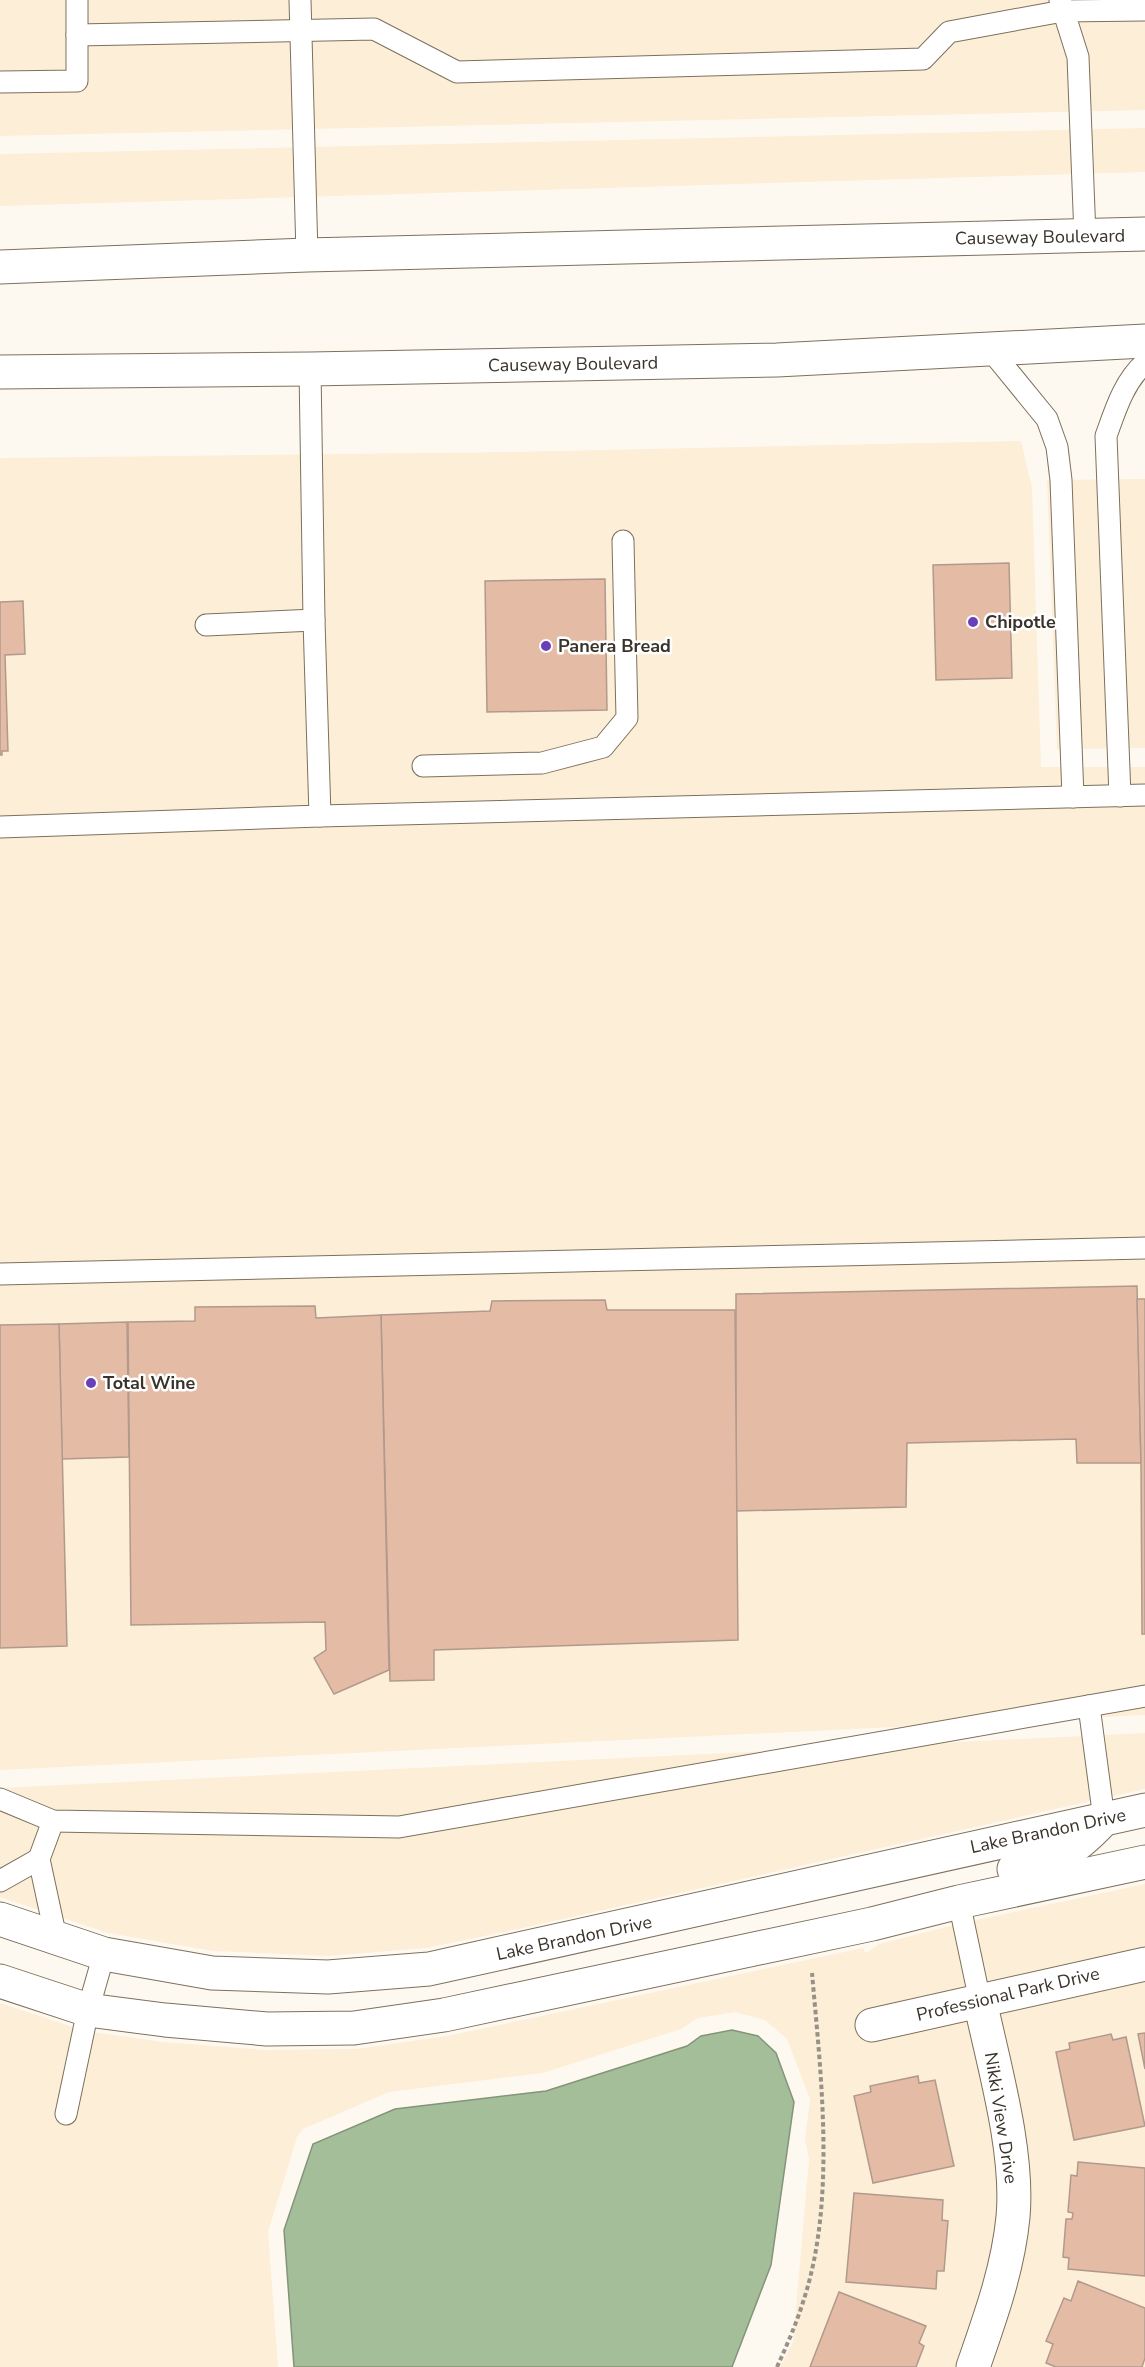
<svg xmlns="http://www.w3.org/2000/svg" width="1145" height="2367" font-family="'Nunito Sans',sans-serif">
  <style>
    .built { fill: #fdeed7 }
    .water { fill: #a4be9a; stroke: #849478; stroke-width: 1.5 }
    .building { fill: #e4bba5; stroke: #b19a8d; stroke-width: 1.5 }
    .lines { fill: none; stroke-linecap: round; stroke-linejoin: round }
    .lane-casing { stroke: #7d705c; stroke-width: 23 }
    .street-casing { stroke: #7d705c; stroke-width: 35 }
    .secondary-casing { stroke: #7d705c; stroke-width: 35 }
    .path { stroke: #979188; stroke-width: 4; stroke-dasharray: 4.5 3; stroke-linecap: butt }
    .lane { stroke: #fff; stroke-width: 21 }
    .street { stroke: #fff; stroke-width: 33 }
    .secondary { stroke: #fff; stroke-width: 33 }
    .poi-dot { fill: #6940b8; stroke: #fff; stroke-width: 2 }
    .labels { text-anchor: middle; stroke-width: 5; stroke-linejoin: round; paint-order: stroke }
    .street-label { font-size: 18px; fill: #39332a; stroke: #fff }
    .poi-label { font-size: 18px; font-weight: bold; fill: #39332a; stroke: #fff; text-anchor: start }
  </style>
  <rect width="100%" height="100%" fill="#fef9f0"/>
  <!-- built -->
  <g class="built">
    <path d="M0,0H1145V110L0,136Z"/>
    <path d="M1145,128V172L0,206V154Z"/>
    <path d="M1021,441L1032,488L1041,767H1145V1715L0,1770V458L512,452Z"/>
    <path d="M1145,479V748L1057,749L1047,480Z"/>
    <path d="M1145,1733V1789L523,1928L426,1948L328,1956L213,1951L108,1933L0,1897V1788Z"/>
    <path d="M1145,1884V2367H780L793,2342L809,2159L805,2139L810,2099L787,2039L765,2020L735,2012L698,2018L681,2029L543,2073L389,2092L303,2129L297,2137L268,2232L278,2367H0V2003L85,2031L163,2042L265,2050L356,2049L447,2036L863,1948L866,1953L879,1944L962,1923Z"/>
  </g>
  <!-- water -->
  <path class="water" d="M732,2030L758,2036L776,2053L794,2102L771,2265L732,2367H294L284,2230L313,2144L395,2109L546,2091L687,2046L701,2036Z"/>
  <!-- building -->
  <g class="building">
    <path d="M1009,563L1012,678L936,680L933,565Z"/>
    <path d="M605,579L607,710L487,712L485,581Z"/>
    <path d="M23,601L25,654L5,655L8,751H2V755H0V602Z"/>
    <path d="M1137,1286L1141,1463H1077L1076,1439L907,1443L906,1507L736,1511V1294Z"/>
    <path d="M1137,1299H1145V1634H1142L1141,1463Z"/>
    <path d="M605,1300L607,1310H735L738,1640L434,1650V1680L390,1681L381,1315L490,1311L492,1301Z"/>
    <path d="M315,1306L316,1318L381,1315L389,1670L334,1694L314,1658L326,1650L325,1622L131,1625L128,1322L195,1321V1307Z"/>
    <path d="M127,1322L129,1457L62,1459L59,1324Z"/>
    <path d="M59,1324L67,1646L0,1648V1325Z"/>
    <path d="M1145,2033V2069L1138,2034Z"/>
    <path d="M1111,2034L1113,2040L1126,2037L1145,2126L1074,2140L1056,2052L1070,2049L1069,2043Z"/>
    <path d="M918,2076L919,2083L935,2080L954,2166L873,2183L854,2096L871,2092L870,2086Z"/>
    <path d="M1078,2162L1145,2168V2276L1068,2269L1069,2258L1063,2257L1066,2219H1072L1073,2213L1068,2212L1071,2175L1077,2176Z"/>
    <path d="M854,2193L943,2200L942,2220L948,2221L944,2271H937L936,2289L846,2282Z"/>
    <path d="M1078,2281L1145,2308V2358L1142,2367H1056L1046,2363L1053,2344L1046,2341L1064,2298L1071,2301Z"/>
    <path d="M839,2292L926,2326L919,2343L924,2346L916,2367H810Z"/>
  </g>
  <g class="lines">
    <!-- lane casing -->
    <g class="lane-casing">
      <g id="lane">
        <path d="M300,0L307,255"/>
        <path d="M1060,0L1078,57L1085,236"/>
        <path d="M77,35L374,29L457,72L923,59L949,32L1063,11L1145,10"/>
        <path d="M0,82L77,81V0"/>
        <path d="M989,348L1047,419L1057,447L1061,480L1073,797"/>
        <path d="M206,625L314,620"/>
        <path d="M423,766L542,763L603,747L627,718L623,541"/>
        <path d="M1120,796L1106,436C1115,411 1124,381 1145,363"/>
        <path d="M320,816L1145,795"/>
        <path d="M0,827L320,816L314,620L310,369"/>
        <path d="M0,1274L1145,1248"/>
        <path d="M1089,1706L1104,1819"/>
        <path d="M0,1799L53,1821L399,1827L1145,1696"/>
        <path d="M53,1821L39,1859L56,1938"/>
        <path d="M0,1881L39,1859"/>
        <path d="M959,1902L980,2001"/>
        <path d="M66,2114L88,2010L104,1954"/>
      </g>
    </g>
    <!-- street casing -->
    <g class="street-casing">
      <g id="street">
        <path d="M872,2025L1145,1964"/>
        <path d="M973,2367C990,2318 1008,2269 1013,2217C1019,2152 994,2066 980,2001"/>
      </g>
    </g>
    <!-- secondary casing -->
    <g class="secondary-casing">
      <g id="secondary">
        <path d="M0,267L307,255L1145,234"/>
        <path d="M0,372L310,369L777,360L1145,341"/>
        <path d="M1014,1869C1058,1859 1071,1854 1103,1820"/>
        <path d="M0,1919L104,1954L212,1973L328,1977L429,1969L1145,1810"/>
        <path d="M0,1981L88,2010L165,2020L267,2029L354,2028L444,2015L872,1924L959,1902L1145,1862"/>
      </g>
    </g>
    <!-- path -->
    <path class="path" d="M777,2367C787,2345 797,2322 804,2299C836,2200 821,2076 812,1973"/>
    <!-- lane -->
    <use href="#lane" class="lane"/>
    <!-- street -->
    <use href="#street" class="street"/>
    <!-- secondary -->
    <use href="#secondary" class="secondary"/>
  </g>
  <!-- markers -->
  <g class="poi-dot">
    <circle cx="973" cy="622" r="6"/>
    <circle cx="546" cy="646" r="6"/>
    <circle cx="91" cy="1383" r="6"/>
  </g>
  <g class="labels">
    <!-- street labels -->
    <g class="street-label">
      <text transform="translate(1040 237) rotate(-1)" y="6">Causeway Boulevard</text>
      <text transform="translate(573 364) rotate(-1)" y="6">Causeway Boulevard</text>
      <text transform="translate(1048 1831) rotate(-12)" y="6">Lake Brandon Drive</text>
      <text transform="translate(574 1938) rotate(-12)" y="6">Lake Brandon Drive</text>
      <text transform="translate(1008 1994) rotate(-13)" y="6">Professional Park Drive</text>
      <text transform="translate(1001 2118) rotate(81)" y="6">Nikki View Drive</text>
    </g>
    <!-- poi labels -->
    <g class="poi-label">
      <text x="985" y="628">Chipotle</text>
      <text x="558" y="652">Panera Bread</text>
      <text x="103" y="1389">Total Wine</text>
    </g>
  </g>
</svg>
